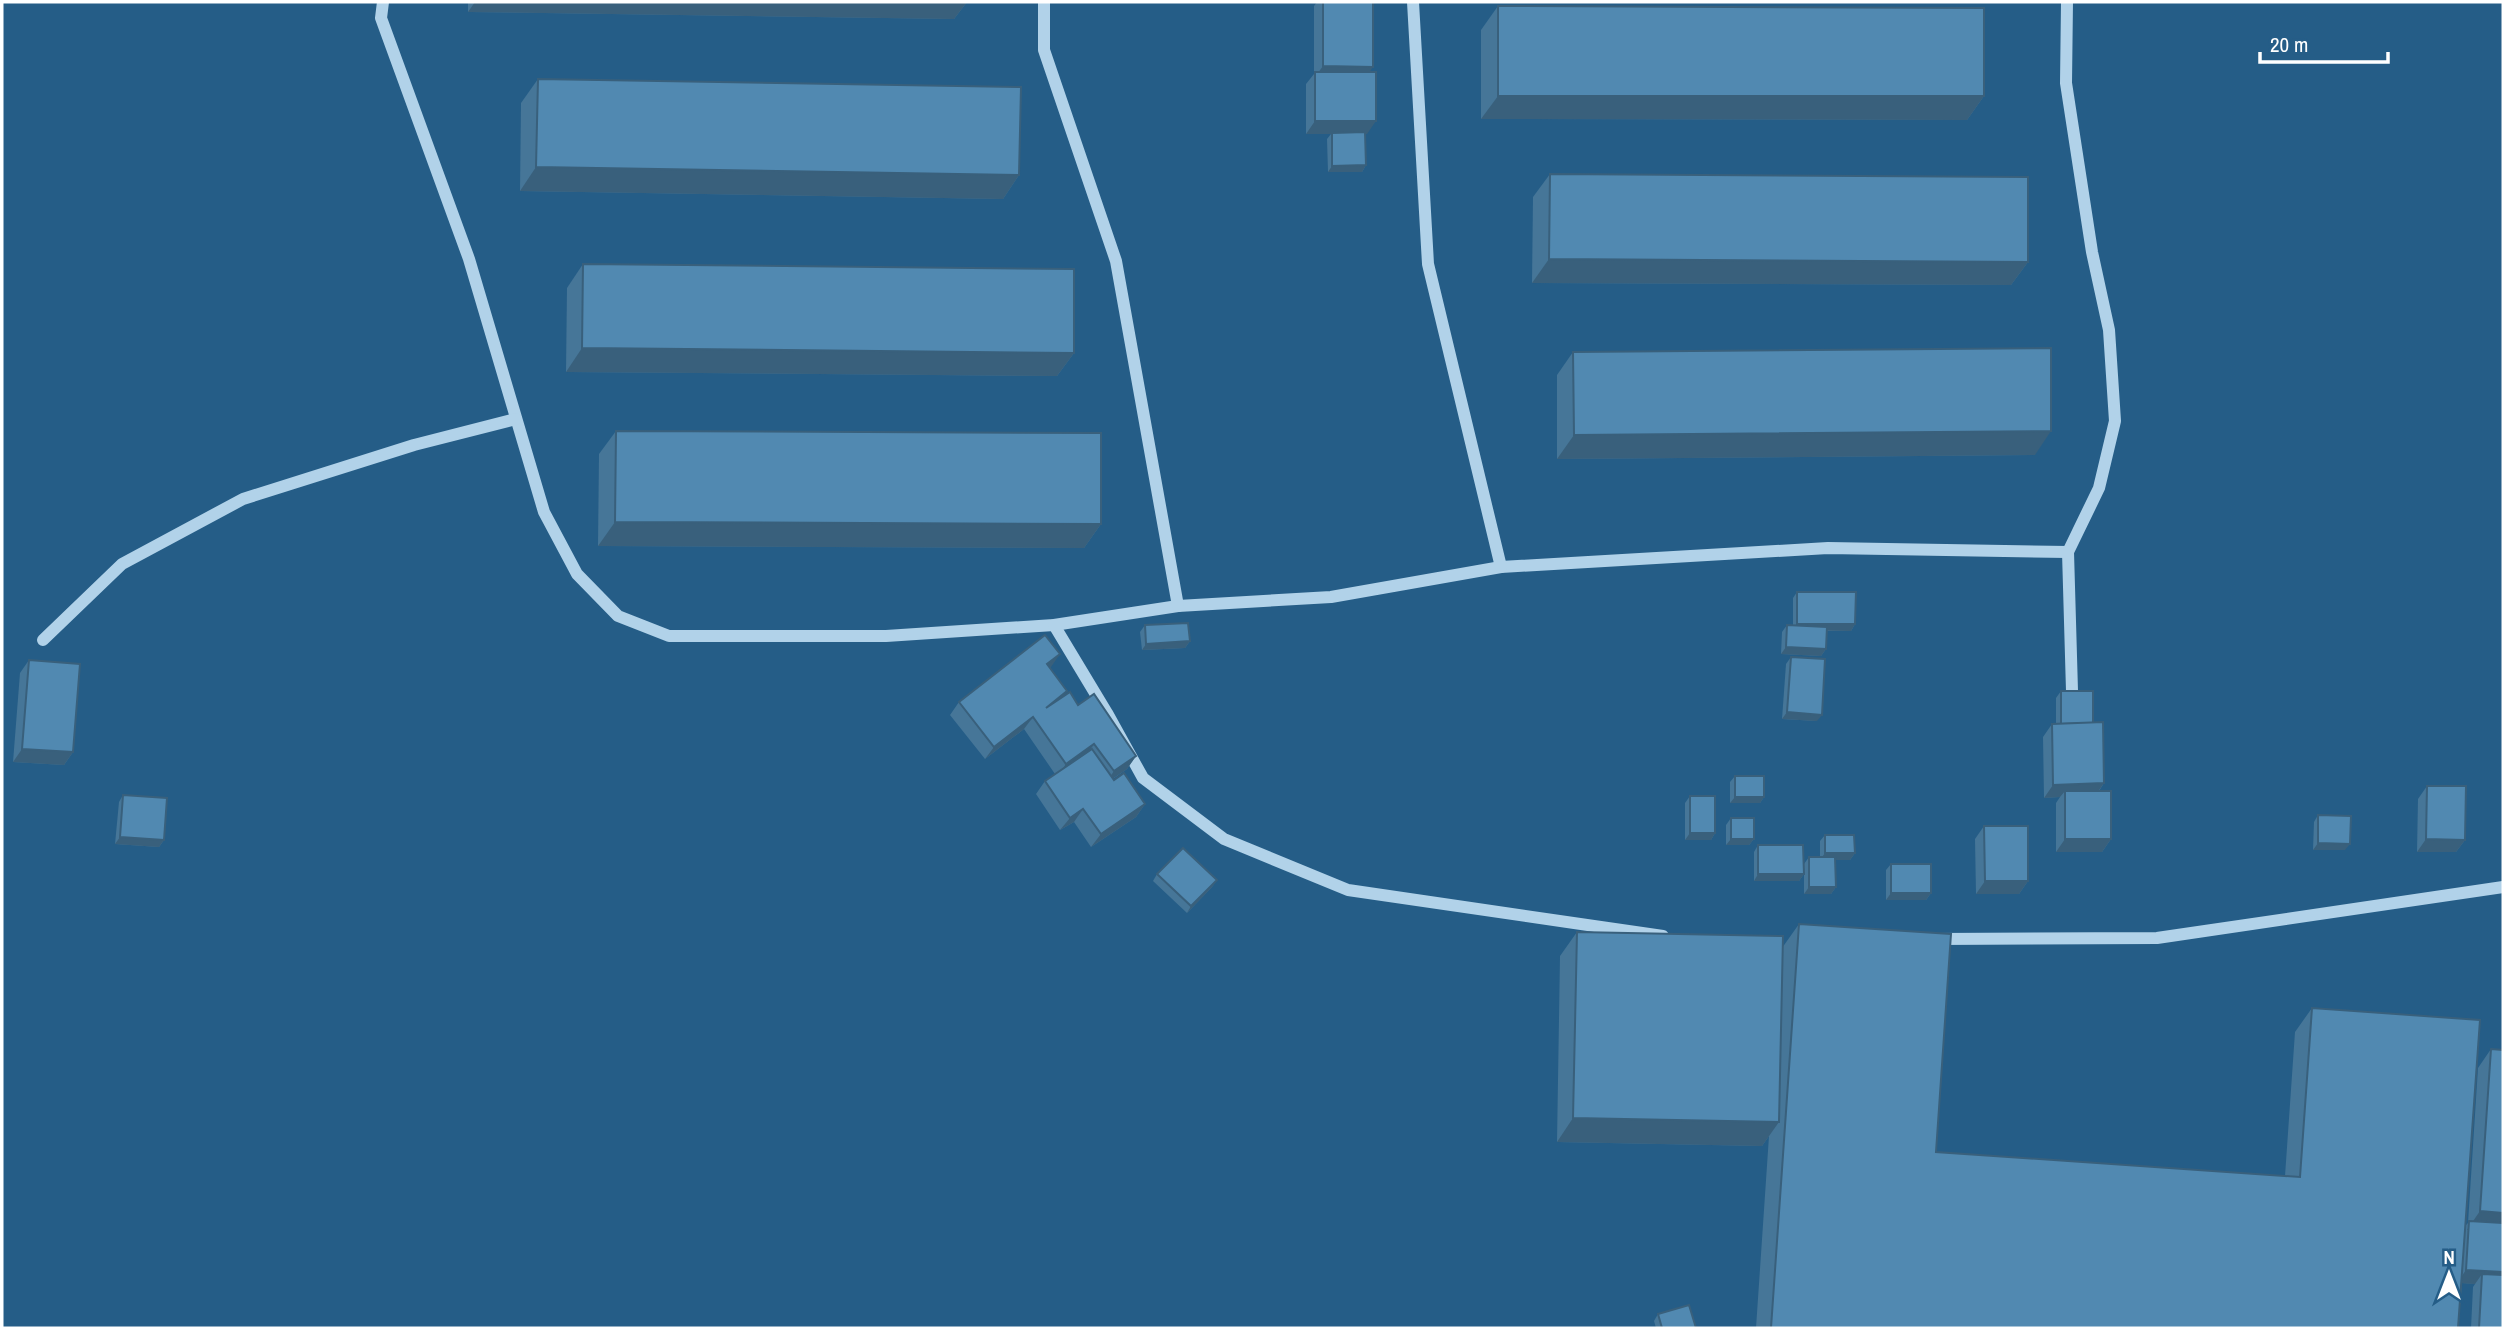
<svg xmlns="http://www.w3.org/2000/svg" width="2505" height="1330" font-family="'Archivo Narrow',sans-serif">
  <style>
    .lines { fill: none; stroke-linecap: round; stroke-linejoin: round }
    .minor { stroke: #b1d2e9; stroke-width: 12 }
    .wall { fill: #467698 }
    .shaded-wall { fill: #39607c }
    .building { fill: #5189b1; stroke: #39607c; stroke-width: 2 }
  </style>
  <rect width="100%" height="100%" fill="#255d87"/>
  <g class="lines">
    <!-- minor -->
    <g class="minor">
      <path d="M383,2L381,18L469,259L544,512L577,574L618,616L669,636H886L1054,625L1178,606L1331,597L1501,567L1828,548L2068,552"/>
      <path d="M1044,2V50L1116,261L1178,606"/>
      <path d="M1413,2L1428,264L1501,567"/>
      <path d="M2067,2L2066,83L2092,252L2109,330L2115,421L2099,488L2068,552L2072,691"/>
      <path d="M1054,625L1107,713L1143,778L1224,839L1348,890L1663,936"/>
      <path d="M43,640L122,564L243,499L414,445L516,419"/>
      <path d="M1937,939L2157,938L2503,887"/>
    </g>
  </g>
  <!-- wall -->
  <g class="wall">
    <path d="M468,2H967L954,19L468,12Z"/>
    <path d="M1317,2H1373L1367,134H1366V165L1362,172H1328L1327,139L1331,134H1306V84L1314,74V6Z"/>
    <path d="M1498,6L1984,96L1967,120L1481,119V30Z"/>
    <path d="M538,79L1019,175L1003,199L520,191L521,103Z"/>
    <path d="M1550,174L2028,262L2011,285L1532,283L1533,197Z"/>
    <path d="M583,264L1074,353L1057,376L566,372L567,288Z"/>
    <path d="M1573,352L2035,455L1557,459V375Z"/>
    <path d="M616,431L1101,524L1084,548L598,546L599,454Z"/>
    <path d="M1797,592L1855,624L1851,631H1827L1826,649L1821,656L1781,654L1782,632L1787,625H1793V598Z"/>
    <path d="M1145,625L1190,641L1185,648L1142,650L1140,632Z"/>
    <path d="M1791,657L1817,721L1782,719L1786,664Z"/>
    <path d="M29,660L73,752L64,765L13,762L20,673Z"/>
    <path d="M1051,667L1050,668L1062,697L1078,705L1136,756L1127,769L1113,779L1145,804L1136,817L1091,847L1074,822L1060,830L1036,794L1045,781L1055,774L1024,729L985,759L950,715L959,702Z"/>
    <path d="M2061,691L2093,723L2104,783L2099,791L2111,839L2102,852H2056V803L2060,797L2044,798L2043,737L2052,724H2056V698Z"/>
    <path d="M1735,776L1764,797L1760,803H1730V782Z"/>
    <path d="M2427,786L2465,840L2456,852H2417L2418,799Z"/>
    <path d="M123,795L164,840L159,847L115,844L119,802Z"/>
    <path d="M1690,796L1715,833L1711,840H1685V803Z"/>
    <path d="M2318,815L2345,850H2313L2314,822Z"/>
    <path d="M1731,818L1754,839L1749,845H1726V825Z"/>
    <path d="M1984,826L2028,881L2019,894H1976L1975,839Z"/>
    <path d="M1825,835L1855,853L1850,860H1835L1836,887L1831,894H1804V864L1809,857H1820V841Z"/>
    <path d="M1758,845L1804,874L1799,881H1754V852Z"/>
    <path d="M1891,864L1931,893L1926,900H1886V870Z"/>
    <path d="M1157,874L1217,880L1212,887L1187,913L1153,881Z"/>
    <path d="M1799,924L1936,1152L2285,1176L2295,1032L2312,1008L2465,1226L2468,1223L2478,1068L2491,1049L2503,1328H2471L2473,1287L2475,1284L2462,1283L2458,1328H1756L1769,1136L1762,1146L1557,1142L1560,956L1577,932L1782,948Z"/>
    <path d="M1658,1314L1696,1328H1656L1654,1321Z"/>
  </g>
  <!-- shaded-wall -->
  <g class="shaded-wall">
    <path d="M475,2H967L954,19L468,12Z"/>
    <path d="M1323,66L1373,67L1364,80L1315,77Z"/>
    <path d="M1498,96H1984L1967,120L1481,119Z"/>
    <path d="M1315,121H1376L1367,134H1332V133L1331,134H1306Z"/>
    <path d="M1366,165L1362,172H1328L1332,166Z"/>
    <path d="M536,167L1019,175L1003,199L520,191Z"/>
    <path d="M1549,259L2028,262L2011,285L1532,283Z"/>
    <path d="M582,348L1074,353L1057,376L566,372Z"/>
    <path d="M2051,431L2035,455L1557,459L1574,435Z"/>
    <path d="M615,522L1101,524L1084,548L598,546Z"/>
    <path d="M1797,624H1855L1851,631L1793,630Z"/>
    <path d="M1190,641L1185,648L1142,650L1146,644Z"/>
    <path d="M1786,647L1826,649L1821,656L1781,654Z"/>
    <path d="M1060,654L1051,667L1038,677L1047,664Z"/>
    <path d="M1787,712L1822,715L1817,721L1782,719Z"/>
    <path d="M1033,717L1024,729L985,759L994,747Z"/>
    <path d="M1094,744L1085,757L1057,777L1066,764Z"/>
    <path d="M22,749L73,752L64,765L13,762Z"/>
    <path d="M1136,756L1127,769L1105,784L1114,771Z"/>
    <path d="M2104,783L2095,796L2065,791L2060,797L2044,798L2053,785Z"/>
    <path d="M1735,797H1764L1760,803H1730Z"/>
    <path d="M1145,804L1136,817L1091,847L1101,834Z"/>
    <path d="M1083,809L1074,822L1060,830L1070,818Z"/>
    <path d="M1690,833H1715L1711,840H1685Z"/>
    <path d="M120,837L164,840L159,847L115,844Z"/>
    <path d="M1731,839H1754L1749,845H1726Z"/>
    <path d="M2065,839H2111L2102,852H2056Z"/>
    <path d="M2426,839L2465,840L2456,852H2417Z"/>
    <path d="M2318,843L2350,844L2345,850H2313Z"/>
    <path d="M1825,853H1855L1850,860H1820Z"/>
    <path d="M1758,874H1804L1799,881H1754Z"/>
    <path d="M1217,880L1212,887L1187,913L1191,906Z"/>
    <path d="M1985,881H2028L2019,894H1976Z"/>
    <path d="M1809,887H1836L1831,894H1804Z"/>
    <path d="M1891,893H1931L1926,900H1886Z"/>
    <path d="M1573,1118L1779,1122L1762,1146L1557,1142Z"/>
    <path d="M2480,1211L2503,1213V1233L2467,1230Z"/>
    <path d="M2466,1270L2503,1272V1285L2482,1274L2475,1284L2457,1283Z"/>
  </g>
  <!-- building -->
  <g class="building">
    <path d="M1323,2H1373V67L1323,66Z"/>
    <path d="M1498,6L1984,8V96H1498Z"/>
    <rect x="1315" y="72" width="61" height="49"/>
    <path d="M538,79L1021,87L1019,175L536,167Z"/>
    <path d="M1365,132L1366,165L1332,166V133Z"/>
    <path d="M1550,174L2028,177V262L1549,259Z"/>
    <path d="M583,264L1074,269V353L582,348Z"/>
    <path d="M2051,348V431L1574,435L1573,352Z"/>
    <path d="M616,431L1101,433V524L615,522Z"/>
    <path d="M1797,592H1856L1855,624H1797Z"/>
    <path d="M1188,623L1190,641L1146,644L1145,625Z"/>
    <path d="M1787,625L1827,627L1826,649L1786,647Z"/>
    <path d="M1045,635L1060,654L1047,664L1067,691L1046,708L1070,692L1078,705L1094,694L1136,756L1114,771L1094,744L1066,764L1033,717L994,747L959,702Z"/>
    <path d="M1791,657L1825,659L1822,715L1787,712Z"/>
    <path d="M29,660L80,664L73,752L22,749Z"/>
    <path d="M2061,691H2093V723L2061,724Z"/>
    <path d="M2103,722L2104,783L2053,785L2052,724Z"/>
    <path d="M1092,749L1114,780L1124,773L1145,804L1101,834L1083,809L1070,818L1045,781Z"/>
    <rect x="1735" y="776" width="29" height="21"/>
    <path d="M2427,786H2466L2465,840L2426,839Z"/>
    <rect x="2065" y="791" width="46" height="48"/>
    <path d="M123,795L167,798L164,840L120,837Z"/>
    <rect x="1690" y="796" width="25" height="37"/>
    <path d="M2318,815L2351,816L2350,844L2318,843Z"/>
    <rect x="1731" y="818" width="23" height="21"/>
    <path d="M1984,826H2028V881H1985Z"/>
    <path d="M1825,835H1854L1855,853H1825Z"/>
    <path d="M1758,845H1803L1804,874H1758Z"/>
    <path d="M1183,848L1217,880L1191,906L1157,874Z"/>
    <path d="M1809,857H1835L1836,887H1809Z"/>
    <rect x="1891" y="864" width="40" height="29"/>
    <path d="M1799,924L1951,934L1936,1152L2300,1177L2312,1008L2480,1020L2458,1328H1771Z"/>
    <path d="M1577,932L1783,936L1779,1122L1573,1118Z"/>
    <path d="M2491,1049L2503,1050V1213L2480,1211Z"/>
    <path d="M2469,1221L2503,1223V1272L2466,1270Z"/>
    <path d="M2482,1274L2503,1275V1328H2479Z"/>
    <path d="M1689,1305L1696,1328H1662L1658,1314Z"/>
  </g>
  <!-- border -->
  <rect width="2505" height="1330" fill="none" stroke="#ffffff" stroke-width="7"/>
  <!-- north arrow -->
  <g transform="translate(2449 1274)" stroke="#255d87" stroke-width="5" paint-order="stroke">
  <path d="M0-5L12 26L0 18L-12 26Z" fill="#ffffff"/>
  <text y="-10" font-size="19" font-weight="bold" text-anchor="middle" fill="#ffffff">N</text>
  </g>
  <!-- scale -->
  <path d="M2260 52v10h128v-10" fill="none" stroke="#ffffff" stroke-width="3.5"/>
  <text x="2270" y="52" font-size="21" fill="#ffffff" stroke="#255d87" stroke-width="5" paint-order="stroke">20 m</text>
</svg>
